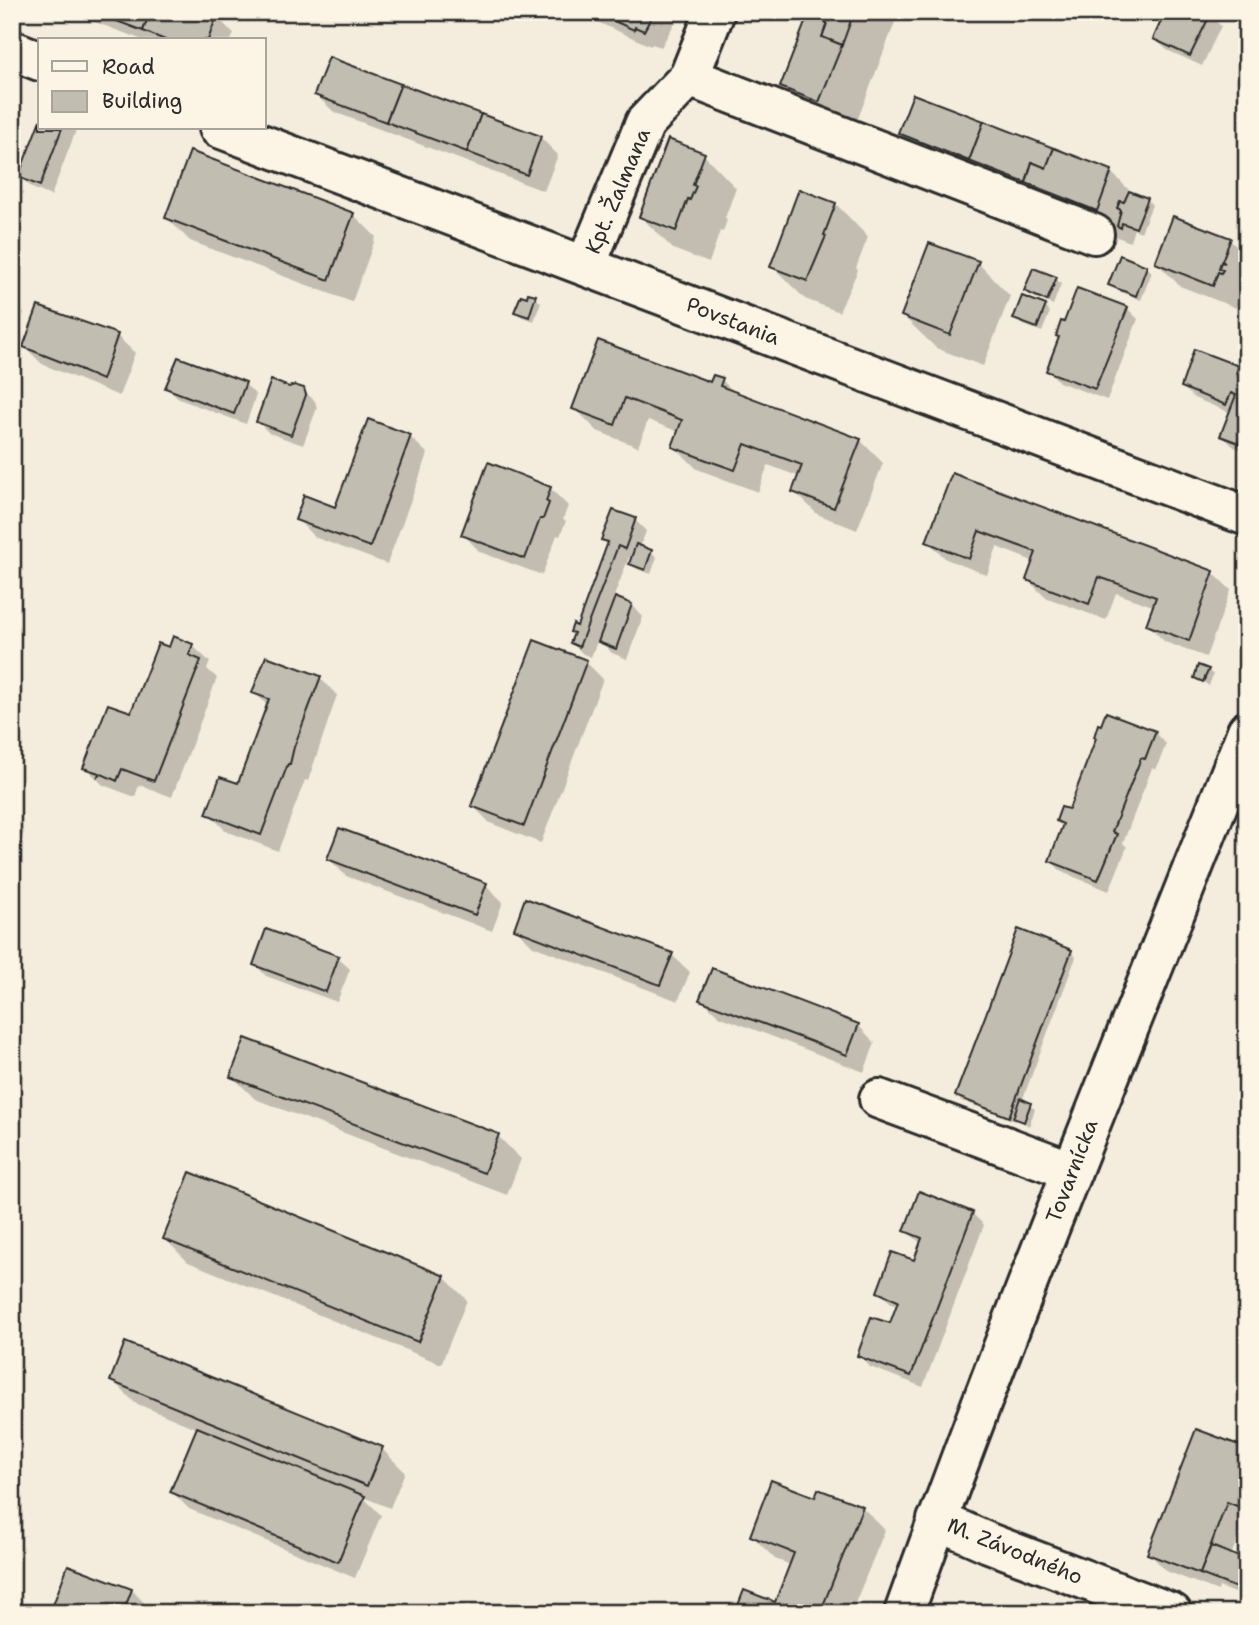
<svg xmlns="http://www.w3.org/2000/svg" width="1259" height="1625" font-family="'Shantell Sans',sans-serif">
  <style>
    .shadow { fill: #0003 }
    .building { fill: #c2bdb1; stroke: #2b2b2b; stroke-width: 2 }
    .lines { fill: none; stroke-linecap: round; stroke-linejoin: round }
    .minor-casing { stroke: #2b2b2b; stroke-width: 44 }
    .major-casing { stroke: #2b2b2b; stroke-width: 44 }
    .minor { stroke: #fcf5e5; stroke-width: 38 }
    .major { stroke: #fcf5e5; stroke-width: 38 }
    .labels { text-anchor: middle; stroke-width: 7; stroke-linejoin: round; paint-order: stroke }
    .street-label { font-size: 21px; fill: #2b2b2b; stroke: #fcf5e5 }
  </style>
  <rect width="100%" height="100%" fill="#f4edde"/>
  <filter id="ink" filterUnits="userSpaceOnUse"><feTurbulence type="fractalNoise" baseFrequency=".0143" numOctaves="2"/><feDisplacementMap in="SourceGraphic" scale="14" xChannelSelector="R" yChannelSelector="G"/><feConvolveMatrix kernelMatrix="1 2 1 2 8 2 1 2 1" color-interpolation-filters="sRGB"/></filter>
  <g filter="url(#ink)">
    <!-- shadow -->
    <g class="shadow">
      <path d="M68,12H205L216,16L234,34L231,40H143Z"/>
      <path d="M575,12H670L677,19L661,47L652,44L651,46Z"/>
      <path d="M811,12H899L852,134L814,119L782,86Z"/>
      <path d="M1167,12H1206L1221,26L1202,66L1167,50L1155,39Z"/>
      <path d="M330,59L541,138L558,155L544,191L334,112L316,95Z"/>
      <path d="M12,87L18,93L12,108Z"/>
      <path d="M40,125V128H77L51,196L32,188L20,177Z"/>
      <path d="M900,133L1111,172L1134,195L1147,199L1152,205L1141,232L1134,229L1130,242L932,165Z"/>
      <path d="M704,155L736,188L725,218L727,220L723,232L720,231L709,263L673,249L641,217Z"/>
      <path d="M800,191L836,204L868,237L856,268L858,270L839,312L805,299L772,266Z"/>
      <path d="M353,214L376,237L352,302L190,241L167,218Z"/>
      <path d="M1230,240L1247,257V277L1241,291L1244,294H1241L1236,308L1180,286L1157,263Z"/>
      <path d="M978,263L1010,296L983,366L936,348L903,316Z"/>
      <path d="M1146,267L1152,272L1141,300L1116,290L1110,285Z"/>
      <path d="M1056,279L1061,284L1053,305L1031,296L1026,291Z"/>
      <path d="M529,295L541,302L534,321L522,317L516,312Z"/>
      <path d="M12,302L24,313L12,344Z"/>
      <path d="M1045,306L1050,312L1042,332L1021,324L1015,319Z"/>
      <path d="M1127,308L1138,319L1107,400L1059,382L1048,370Z"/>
      <path d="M117,336L135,353L119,396L42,364L25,347Z"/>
      <path d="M599,342L711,384L714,377L722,380L736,394L860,440L883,463L857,530L817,514L794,491L800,477L768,465L758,492L697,469L674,446L679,432L648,420L638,447L597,431L575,408Z"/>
      <path d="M1238,367L1245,375L1247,371V452L1234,447L1222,436L1231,413L1194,398L1183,387Z"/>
      <path d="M245,384L256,395L246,424L179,399L167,387Z"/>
      <path d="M289,389L303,390L315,401L317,408L303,445L269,433L257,421Z"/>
      <path d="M410,437L428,454L387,564L314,537L297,519L336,509Z"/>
      <path d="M953,476L1213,573L1231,590L1206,657L1165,642L1148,625L1155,607L1116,593L1106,620L1045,597L1028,580L1035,562L997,547L987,575L946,559L928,542Z"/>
      <path d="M550,488L568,506L563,519L566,521L560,536L557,535L542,575L480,552L463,534Z"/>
      <path d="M635,520L646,531L640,548L651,552L657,557L651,574L637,569L631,563L633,558L629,557L613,599L632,605L643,617L627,659L612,653L598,639L591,657L583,654L572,643L575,635L572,631L578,628L609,545L603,540Z"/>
      <path d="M192,645L210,662L207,669L217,678L172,797L139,785L135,797L103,785L85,767L132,715L170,650Z"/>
      <path d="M586,662L603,679L541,843L490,823L473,806Z"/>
      <path d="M1208,670L1213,675L1209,686L1196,677Z"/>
      <path d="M320,678L337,695L308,781L305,780L278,851L226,831L208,813L239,785L268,706L254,692Z"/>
      <path d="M1155,732L1166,744L1156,770L1152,768L1123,843L1127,847L1109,891L1062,872L1051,861L1064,826L1058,821Z"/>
      <path d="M12,820L24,832L12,864Z"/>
      <path d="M329,859L486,885L503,902L492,931L346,876Z"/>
      <path d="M516,929L672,955L690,972L678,1001L533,946Z"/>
      <path d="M267,931L338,958L350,969L337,1002L266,976L255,964Z"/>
      <path d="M1071,952L1076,957L1022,1101L1035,1109L1029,1126L1016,1118L1015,1121L962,1101L957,1096Z"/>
      <path d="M701,999L858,1025L875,1043L864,1072L719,1016Z"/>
      <path d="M232,1076L498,1136L521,1159L507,1195L255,1099Z"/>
      <path d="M972,1213L984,1225L923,1387L870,1367L859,1355L891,1325L898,1306L891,1303L879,1292L915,1263L922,1244L906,1231Z"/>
      <path d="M165,1239L444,1277L467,1300L441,1364L188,1262Z"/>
      <path d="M112,1380L382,1449L405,1472L390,1508L363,1497L381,1515L355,1578L189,1509L172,1492L198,1429L135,1403Z"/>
      <path d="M1247,1450V1519L1245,1518L1231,1556L1247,1562V1598L1219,1587L1218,1591L1166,1571L1149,1553Z"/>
      <path d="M816,1499L862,1507L885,1530L851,1613H737L776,1604L791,1565L775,1559L752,1536Z"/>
      <path d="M12,1557L16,1561L12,1572Z"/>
      <path d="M69,1567L132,1590L154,1613H52Z"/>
    </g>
    <!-- building -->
    <g class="building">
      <path d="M93,12H150L143,31Z"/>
      <path d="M150,12H210L217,15L208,40H165L143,31Z"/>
      <path d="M594,12H654L644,31L635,27L634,30Z"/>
      <path d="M809,12H854L842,45L822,37L827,23L808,15Z"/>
      <path d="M1165,12L1211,13L1190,56L1153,39Z"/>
      <path d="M808,15L827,23L822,37L842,45L819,102L780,87Z"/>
      <path d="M329,57L401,84L386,122L314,95Z"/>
      <path d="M401,84L481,114L467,152L386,122Z"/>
      <path d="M913,94L984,121L969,161L898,133Z"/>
      <path d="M481,114L541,136L527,175L467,152Z"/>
      <path d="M40,120V128H62L40,186L18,177Z"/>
      <path d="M984,121L1054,148L1046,168L1032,162L1026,183L969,161Z"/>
      <path d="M668,139L705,153L693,185L696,186L690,200L688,199L676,231L639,217Z"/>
      <path d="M1054,148L1112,170L1097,211L1026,183L1032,162L1046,168Z"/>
      <path d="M190,151L354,213L329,280L165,218Z"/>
      <path d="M799,189L836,203L824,235L826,236L807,281L770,267Z"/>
      <path d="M1129,191L1148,198L1136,228L1122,223L1121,228L1117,226L1121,210L1117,208L1120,201L1124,202Z"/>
      <path d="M1173,216L1231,238L1222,261L1225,263L1221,262L1219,268L1223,270L1221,273L1218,272L1213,286L1155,263Z"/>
      <path d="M929,243L979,261L950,335L901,316Z"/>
      <path d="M1120,255L1147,266L1136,296L1108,285Z"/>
      <path d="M1033,268L1057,277L1047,301L1024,291Z"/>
      <path d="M1077,288L1128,307L1095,389L1046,371L1059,337L1056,336L1061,321L1064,322Z"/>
      <path d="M528,293L536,295L529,317L514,312L521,295L527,297Z"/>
      <path d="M1022,296L1046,305L1037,328L1013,319Z"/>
      <path d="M38,306L118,334L102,380L81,371L82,370L23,347Z"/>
      <path d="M598,340L710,382L713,375L723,378L720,386L861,439L834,508L792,492L802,465L745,444L735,470L712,462L672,447L682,420L625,398L615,425L572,409Z"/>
      <path d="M1194,349L1239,366L1236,373L1243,375L1247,366V446L1220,436L1236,395L1231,393L1226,405L1181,387Z"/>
      <path d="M178,357L246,382L234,414L165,388Z"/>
      <path d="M271,380L289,387L294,385L304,388L306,395L291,435L256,422Z"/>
      <path d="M368,419L411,435L370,547L295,520L304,495L335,507Z"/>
      <path d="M488,462L551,487L546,501L549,503L543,519H540L525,559L461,535Z"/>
      <path d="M952,473L1214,571L1189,641L1146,625L1156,597L1099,577L1089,604L1026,580L1036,552L979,531L969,559L926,542Z"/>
      <path d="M613,510L636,518L625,549L618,546L579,647L570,643L574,633L570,632L573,624L577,626L608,542L601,540Z"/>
      <path d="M636,544L652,550L645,570L629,564Z"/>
      <path d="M615,597L632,604L616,649L598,642Z"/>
      <path d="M173,636L193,644L189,655L201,660L154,781L122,769L117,781L102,774L98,776L99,773L83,768L108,704L131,712L158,643L169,647Z"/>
      <path d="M534,640L587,660L524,826L471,806Z"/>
      <path d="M266,656L321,676L294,747L290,764H288L261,835L206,814L220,777L238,783L269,699L252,693Z"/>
      <path d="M1198,665L1209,669L1203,682L1194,678Z"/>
      <path d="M1106,712L1156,731L1145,759L1141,758L1112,832L1117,834L1098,880L1049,861L1063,824L1056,821L1061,807L1069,809L1096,738L1094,737L1098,724L1101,725Z"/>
      <path d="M339,828L487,883L475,915L327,859Z"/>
      <path d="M525,898L673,953L660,985L514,929Z"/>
      <path d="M266,929L339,956L326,992L253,965Z"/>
      <path d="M1018,929L1072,950L1009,1117L955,1096Z"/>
      <path d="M712,968L859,1024L847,1055L699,1000Z"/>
      <path d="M245,1038L499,1134L484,1173L230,1077Z"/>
      <path d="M1020,1098L1031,1103L1024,1122L1013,1118Z"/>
      <path d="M190,1172L445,1276L418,1342L163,1239Z"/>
      <path d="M919,1191L973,1212L911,1376L857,1356L871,1317L890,1323L898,1301L877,1292L892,1252L914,1260L922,1238L904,1231Z"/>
      <path d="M125,1342L383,1447L367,1486L110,1381Z"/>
      <path d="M197,1427L365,1496L338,1562L170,1492Z"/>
      <path d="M1196,1429L1247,1448V1510L1227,1502L1200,1574L1147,1554Z"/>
      <path d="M771,1480L815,1497L818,1489L863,1506L820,1613H735L744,1590L775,1602L794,1553L750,1536Z"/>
      <path d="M1211,1546L1247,1560V1592L1200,1574Z"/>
      <path d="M68,1565L132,1589L123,1613H50Z"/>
    </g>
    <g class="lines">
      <!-- minor casing -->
      <g class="minor-casing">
        <g id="minor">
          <path d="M12,50L40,61"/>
          <path d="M689,77L1094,234"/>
          <path d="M219,128L1247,516"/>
          <path d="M586,265L645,123L689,77L715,12"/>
          <path d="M879,1099L1072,1171"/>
          <path d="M937,1520L989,1543L1172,1613"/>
        </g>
      </g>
      <!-- major casing -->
      <g class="major-casing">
        <path id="major" d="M904,1613C1010,1316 1132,1024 1247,731"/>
      </g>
      <!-- minor -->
      <use href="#minor" class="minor"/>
      <!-- major -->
      <use href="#major" class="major"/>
    </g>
  </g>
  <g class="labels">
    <!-- street labels -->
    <g class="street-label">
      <text transform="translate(618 191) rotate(-67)" y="7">Kpt. Žalmana</text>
      <text transform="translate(733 321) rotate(21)" y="7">Povstania</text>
      <text transform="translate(1072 1171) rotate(-69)" y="7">Tovarnícka</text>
      <text transform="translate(1015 1551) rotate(22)" y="7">M. Závodného</text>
    </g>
  </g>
  <!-- margin -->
  <rect width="1259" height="1625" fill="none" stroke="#fcf5e5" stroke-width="42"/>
  <rect x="21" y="21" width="1217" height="1583" fill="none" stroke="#2b2b2b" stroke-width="2.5" filter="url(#ink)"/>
  <!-- legend -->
  <rect x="38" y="38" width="228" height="91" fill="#fcf5e5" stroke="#a8a49b" stroke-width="2"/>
  <rect x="52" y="61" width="35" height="10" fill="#fcf5e5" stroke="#a8a49b" stroke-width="2"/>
  <text x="102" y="74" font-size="21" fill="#2b2b2b">Road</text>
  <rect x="52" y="91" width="35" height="21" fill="#c2bdb1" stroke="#a8a49b" stroke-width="2"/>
  <text x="102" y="108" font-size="21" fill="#2b2b2b">Building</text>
</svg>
